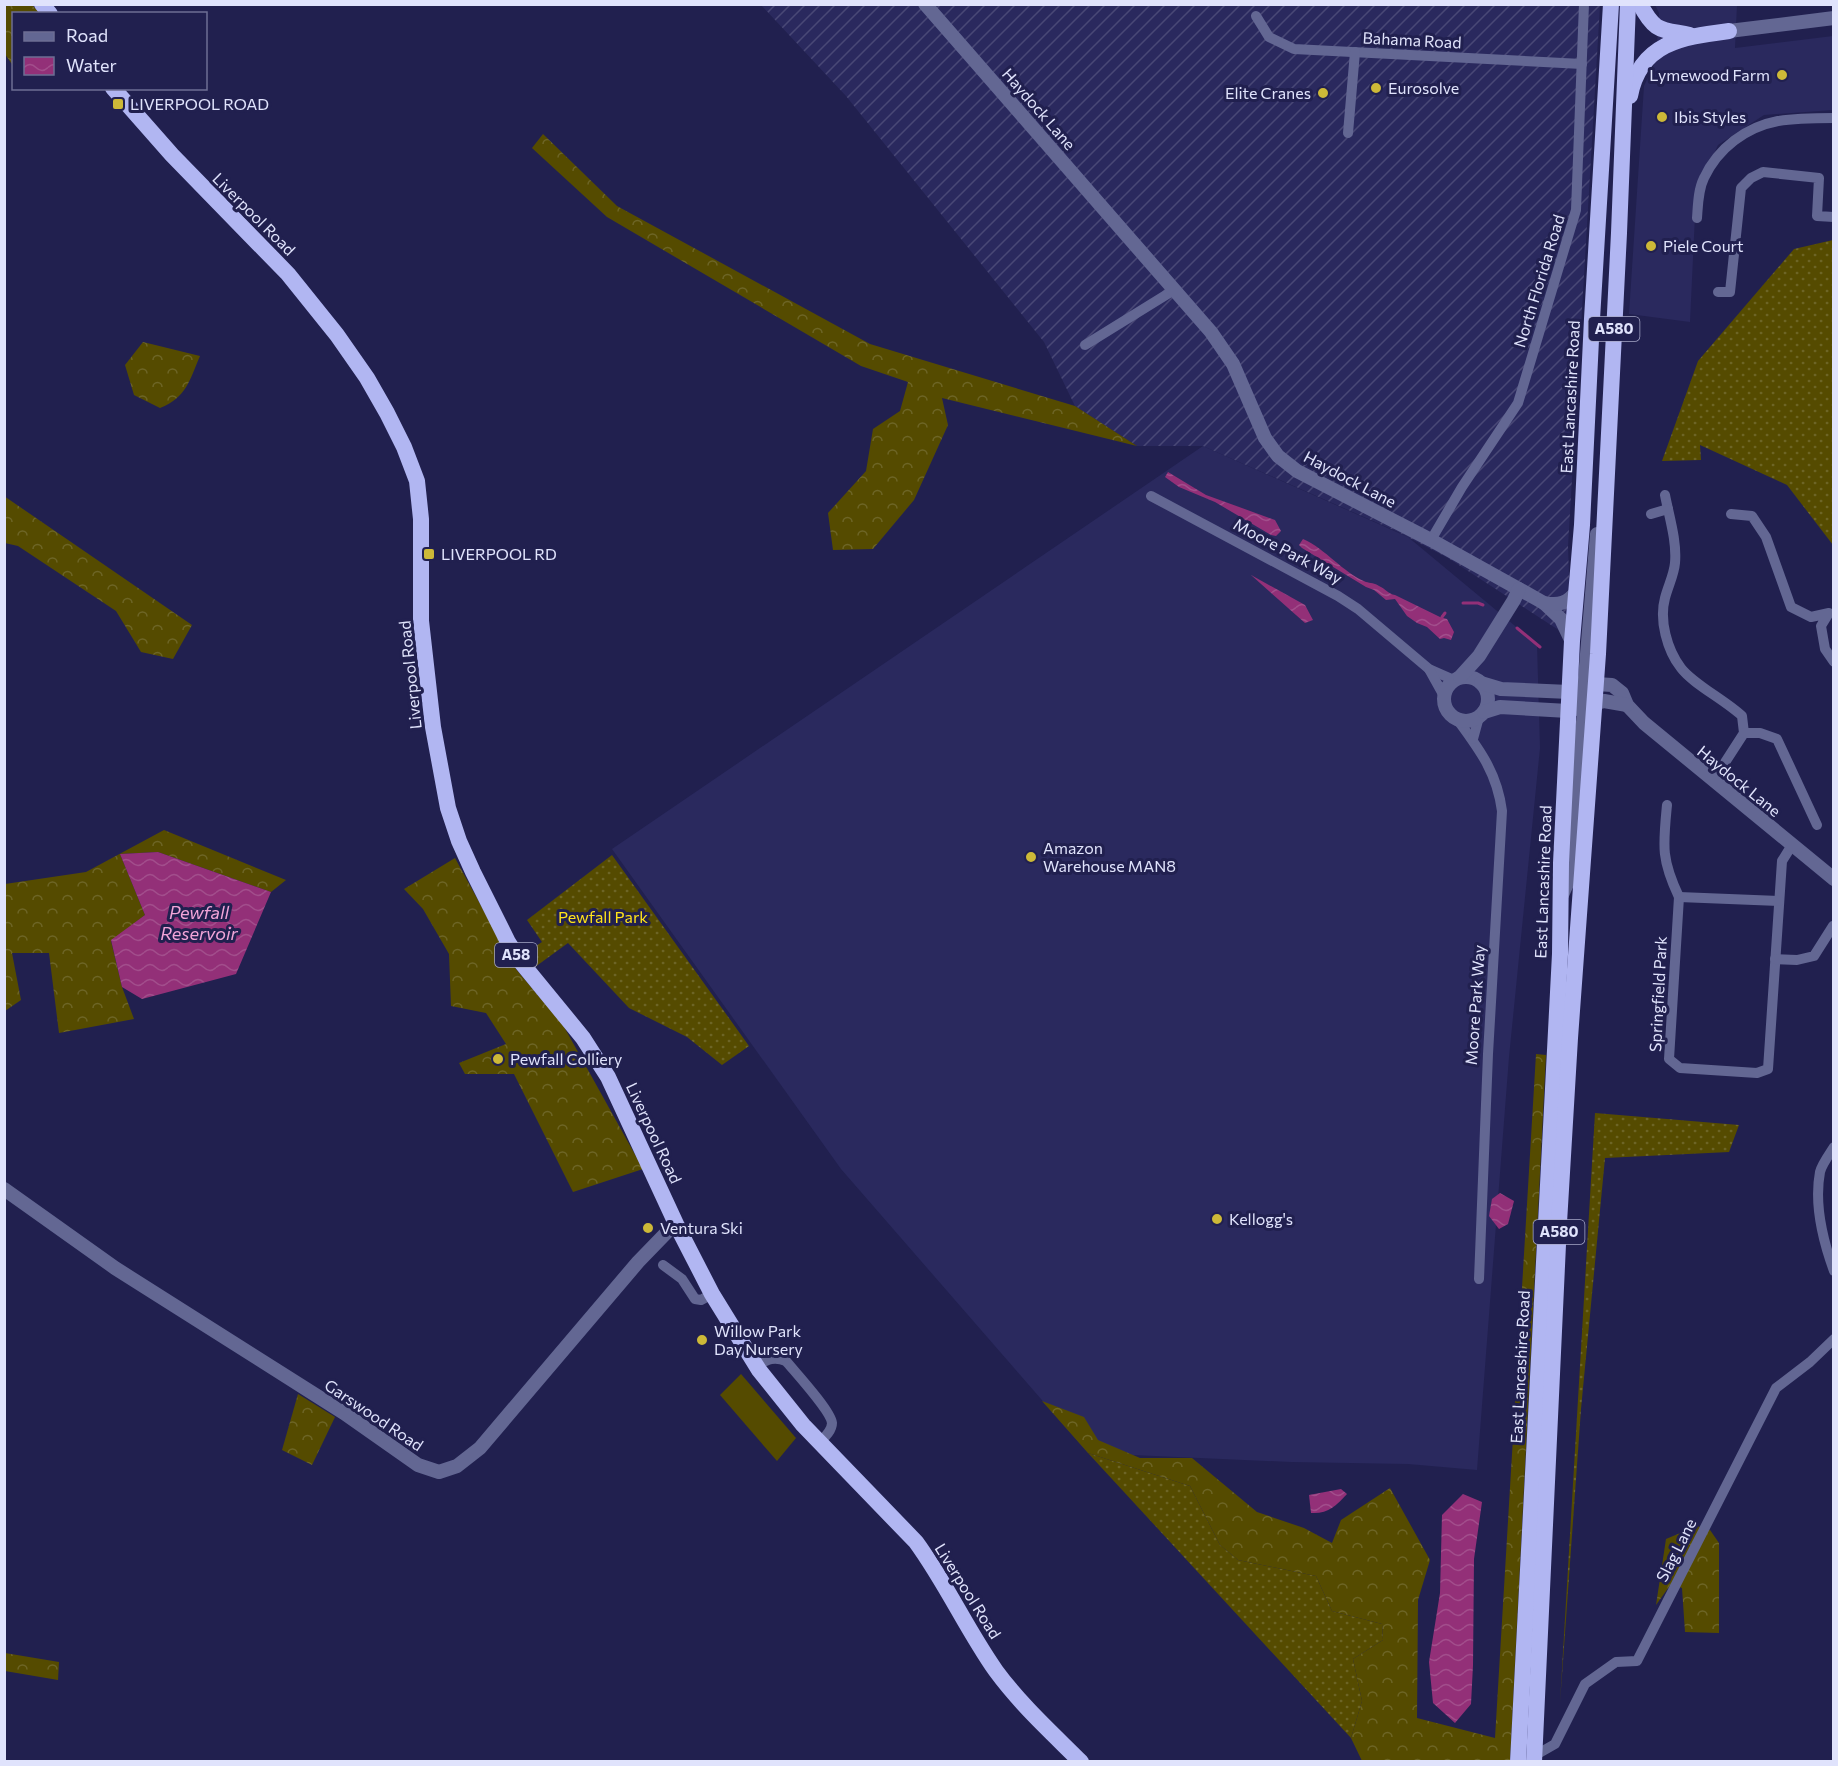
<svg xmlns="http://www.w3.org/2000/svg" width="1838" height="1766" font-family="Commissioner,sans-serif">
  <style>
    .built { fill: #2a295e }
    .industrial { fill: url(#industrial-furrows) }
    .grass { fill: url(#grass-dots) }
    .forest { fill: url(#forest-crowns) }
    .pitch { fill: #554b00 }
    .water { fill: url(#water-waves) }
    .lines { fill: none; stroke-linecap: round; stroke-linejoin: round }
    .stream { stroke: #933078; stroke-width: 3 }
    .minor { stroke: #636793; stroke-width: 10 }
    .tertiary { stroke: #636793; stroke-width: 14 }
    .trunk { stroke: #b1b6f2; stroke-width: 16 }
    .poi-dot { fill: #cdb938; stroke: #21204f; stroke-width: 2 }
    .labels { text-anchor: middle; stroke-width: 6; stroke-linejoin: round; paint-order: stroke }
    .shield { fill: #21204f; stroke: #a7a8c8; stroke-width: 1.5 }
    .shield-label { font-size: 15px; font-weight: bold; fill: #e0e3fc }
    .street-label { font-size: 16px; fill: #e0e3fc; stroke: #21204f }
    .poi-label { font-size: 16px; fill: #e0e3fc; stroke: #21204f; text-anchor: start }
    .park-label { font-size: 16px; fill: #ffe319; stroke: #21204f }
    .water-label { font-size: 18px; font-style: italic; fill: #f3a5d9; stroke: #21204f }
  </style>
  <defs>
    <pattern id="industrial-furrows" width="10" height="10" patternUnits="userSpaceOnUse" patternTransform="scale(1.5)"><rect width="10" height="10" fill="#2a295e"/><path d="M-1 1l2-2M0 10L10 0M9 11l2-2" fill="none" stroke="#494876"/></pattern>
    <pattern id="grass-dots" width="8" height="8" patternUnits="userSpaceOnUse" patternTransform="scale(1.5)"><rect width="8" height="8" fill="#554b00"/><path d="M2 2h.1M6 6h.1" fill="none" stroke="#6d6526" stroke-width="1.8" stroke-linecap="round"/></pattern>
    <pattern id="forest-crowns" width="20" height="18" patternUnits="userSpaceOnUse" patternTransform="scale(1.5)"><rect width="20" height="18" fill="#554b00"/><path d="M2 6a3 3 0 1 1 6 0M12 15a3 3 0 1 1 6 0" fill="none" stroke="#6d6526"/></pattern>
    <pattern id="water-waves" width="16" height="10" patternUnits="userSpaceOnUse" patternTransform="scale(1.5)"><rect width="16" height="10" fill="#933078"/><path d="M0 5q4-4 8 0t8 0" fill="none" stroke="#a24e8c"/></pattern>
  </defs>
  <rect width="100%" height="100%" fill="#21204f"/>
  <!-- built -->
  <g class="built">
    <path d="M1655,5H1737L1735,48L1833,36V110L1764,115L1718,145L1696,194L1690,322L1629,314L1644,86L1656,60L1659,13Z"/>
    <path d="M1203,446L1408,537L1537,644L1540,748L1509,1057L1477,1470L1408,1464L1291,1462L1088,1453L841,1169L612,849Z"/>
  </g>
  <!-- industrial -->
  <path class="industrial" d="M761,5H1600L1568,546L1571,638L1448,558L1398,532L1203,446H1137L1075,406L1044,342L846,96Z"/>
  <!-- grass -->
  <g class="grass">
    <path d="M1833,240H1834L1833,545L1787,485L1700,445L1701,460L1662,461L1698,361L1794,249Z"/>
    <path d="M612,855L749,1046L722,1065L687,1037L629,1008L568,943L535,967L525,953L542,942L527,920Z"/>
    <path d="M1595,1113L1739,1125L1729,1152L1605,1158L1581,1409L1560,1703Z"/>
    <path d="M1088,1453L1190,1486L1220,1545L1238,1560L1316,1576L1332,1611L1382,1624L1383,1640L1353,1659L1362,1701L1351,1738Z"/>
  </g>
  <!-- forest -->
  <g class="forest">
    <path d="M4,5H32L40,13L14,14L13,66L5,54Z"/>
    <path d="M543,134L617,206L870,344L1075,406L1137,446L942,398L948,425L914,500L873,549L833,550L828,513L866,471L873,429L900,411L908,382L861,366L607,217L532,148Z"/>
    <path d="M143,342L200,356C189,381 187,397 160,408L134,395L125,365Z"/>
    <path d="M4,496L192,625L173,659L141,652L116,611L18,546L5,543Z"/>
    <path d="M164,830L286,880L271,892L158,852L120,854L145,915L111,941L122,987L134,1019L59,1033L49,953H12L21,1000L5,1011V884L86,872Z"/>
    <path d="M455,858L515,968L563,1025L643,1169L573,1192L514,1074H465L459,1063L506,1044L486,1013L451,1006L449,954L423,909L404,889Z"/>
    <path d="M1536,1054L1546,1055L1510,1761H1362L1351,1738L1362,1701L1353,1659L1383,1640L1382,1624L1332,1611L1316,1576L1238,1560L1220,1545L1190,1486L1088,1453L1042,1401L1084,1417L1098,1440L1140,1458H1192L1257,1512L1304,1528L1332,1543L1341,1520L1390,1488L1430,1560L1418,1600L1417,1718L1495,1738Z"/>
    <path d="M298,1394L335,1417L312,1465L282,1450Z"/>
    <path d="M1697,1526L1710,1530L1719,1543V1633L1685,1632L1682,1588L1671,1584L1656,1605L1666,1539Z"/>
    <path d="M5,1653L59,1662L58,1680L5,1671Z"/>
  </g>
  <!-- pitch -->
  <path class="pitch" d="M741,1374L796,1438L777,1461L720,1395Z"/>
  <!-- water -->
  <g class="water">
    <path d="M1168,472L1206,495L1275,520L1281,531L1276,536L1271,535L1215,502L1179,487L1165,477Z"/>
    <path d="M1303,539C1326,549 1342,572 1366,582C1370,583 1375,583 1379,586C1386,589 1388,594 1395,595L1440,617L1447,619L1454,632L1451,640L1444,638L1440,639L1427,627L1417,623L1407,616L1395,599L1386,600L1374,590L1366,587L1302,548L1299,545Z"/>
    <path d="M1251,575L1305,605L1313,620L1305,623Z"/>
    <path d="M158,852L271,892L236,974L142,999L122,987L111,940L145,915L120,854Z"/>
    <path d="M1500,1193L1514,1201L1508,1224L1499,1229L1489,1216L1492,1199Z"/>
    <path d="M1341,1489L1347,1494C1336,1506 1328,1514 1311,1513L1309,1495Z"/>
    <path d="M1463,1494L1482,1502L1474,1559L1473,1665L1471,1704L1455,1723L1433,1703L1429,1662L1440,1593L1442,1515Z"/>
  </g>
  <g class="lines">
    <!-- stream -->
    <g class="stream">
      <path d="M1463,603H1478L1483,605"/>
      <path d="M1442,617L1445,613"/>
      <path d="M1517,628L1540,647"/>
    </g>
    <!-- minor -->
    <g class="minor">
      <path d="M1256,16L1269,37L1294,49L1582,64"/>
      <path d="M1348,133L1355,52"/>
      <path d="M1697,218C1698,205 1698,190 1704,178C1718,148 1746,127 1778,121C1796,118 1815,118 1834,118"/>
      <path d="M1718,292H1730L1741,188L1751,178L1763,172L1819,178L1817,216L1834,217"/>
      <path d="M1085,345L1174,290"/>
      <path d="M1665,495C1669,516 1677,541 1675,563C1674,575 1668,586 1665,598C1659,620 1667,650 1681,668C1693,684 1725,700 1742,716L1744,733L1713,781"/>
      <path d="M1151,496L1338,596L1358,609L1429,669L1454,680"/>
      <path d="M1651,514L1668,509"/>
      <path d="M1731,514L1752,516L1766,537L1791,607L1811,617L1829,613L1821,626L1825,649L1834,662"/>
      <path d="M1431,540L1462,487L1518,403L1576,210L1584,4"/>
      <path d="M1429,669L1444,696"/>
      <path d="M1457,719C1479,749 1497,772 1502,811L1488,1054L1479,1279"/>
      <path d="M1744,733H1760L1777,739L1817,825"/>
      <path d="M1473,739L1479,717"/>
      <path d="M1667,805C1663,846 1661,859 1679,897L1669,1059L1680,1068L1757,1073L1768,1069L1782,861L1792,845"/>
      <path d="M1679,897L1779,901"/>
      <path d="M1775,959L1797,960L1814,956L1833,926"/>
      <path d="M1834,1147C1829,1155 1822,1164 1820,1172C1814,1204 1823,1241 1834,1271"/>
      <path d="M663,1265L682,1279L695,1299L701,1300L712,1294"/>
      <path d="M756,1366C767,1360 773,1356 786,1361C795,1372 831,1411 832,1423C832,1431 824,1438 819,1443"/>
      <path d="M1534,1756L1555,1744L1585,1684L1616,1662L1637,1661L1776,1388L1810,1362L1834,1339"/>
    </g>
    <!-- tertiary -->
    <g class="tertiary">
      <path d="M925,4L1211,332L1233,364L1265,438L1278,456L1297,471L1431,540L1544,603L1561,619L1571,640"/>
      <path d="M1729,31L1834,18"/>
      <path d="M1544,603C1559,606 1568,603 1577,591"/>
      <circle cx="1466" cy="699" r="22"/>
      <path d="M1460,677L1479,656L1514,600L1519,589"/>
      <path d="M1481,683L1501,689L1569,692L1596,684L1612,685L1622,693L1627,705L1644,723L1834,879"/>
      <path d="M1568,711L1578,703L1585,678L1597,534"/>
      <path d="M1484,712L1500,707L1568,711L1604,701L1627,705"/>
      <path d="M1562,895L1571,875L1577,760L1587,697L1590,690"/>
      <path d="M4,1189L115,1268L344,1413L418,1465L439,1472L457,1466L480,1448L638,1262L669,1230L677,1226"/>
    </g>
    <!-- trunk -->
    <g class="trunk">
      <path d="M42,4L50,14"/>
      <path d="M1640,4C1655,33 1661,29 1690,35"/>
      <path d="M113,88L172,155L288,274L337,335L367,378L387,413L404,447L417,481L421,519V621L433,727L448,808L459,841L473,872L508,942L520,961L583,1038L608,1077L677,1226L712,1294L759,1370L803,1425L916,1542C946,1583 967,1630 996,1671C1021,1705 1051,1732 1081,1762"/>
      <path d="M1630,96C1640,42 1683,37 1729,31"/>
      <path d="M1518,1762L1560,954L1561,863L1572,641L1582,525L1592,319L1611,4"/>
      <path d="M1534,1762L1559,1223L1570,1038L1598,654L1619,233L1628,4"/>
    </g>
  </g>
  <!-- markers -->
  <g class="poi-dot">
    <circle cx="1782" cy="75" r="6"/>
    <circle cx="1376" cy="88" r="6"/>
    <circle cx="1323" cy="93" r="6"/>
    <rect x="112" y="98" width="12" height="12" rx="3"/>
    <circle cx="1662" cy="117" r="6"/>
    <circle cx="1651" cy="246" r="6"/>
    <rect x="423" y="548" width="12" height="12" rx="3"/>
    <circle cx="1031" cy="857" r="6"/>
    <circle cx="498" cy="1059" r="6"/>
    <circle cx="1217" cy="1219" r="6"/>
    <circle cx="648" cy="1228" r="6"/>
    <circle cx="702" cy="1340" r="6"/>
  </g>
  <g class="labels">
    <!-- shield labels -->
    <g class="shield">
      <rect x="1588.5" y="317" width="51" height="24" rx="4.5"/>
      <rect x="495" y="943" width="42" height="24" rx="4.5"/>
      <rect x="1533.5" y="1220" width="51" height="24" rx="4.5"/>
    </g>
    <g class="shield-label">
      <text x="1614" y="334">A580</text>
      <text x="516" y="960">A58</text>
      <text x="1559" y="1237">A580</text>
    </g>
    <!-- street labels -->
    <g class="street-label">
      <text transform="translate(1412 40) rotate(3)" y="6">Bahama Road</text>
      <text transform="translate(1039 109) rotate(49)" y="6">Haydock Lane</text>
      <text transform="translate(254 214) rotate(45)" y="6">Liverpool Road</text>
      <text transform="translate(1539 281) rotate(-73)" y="6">North Florida Road</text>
      <text transform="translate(1570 397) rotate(-87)" y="6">East Lancashire Road</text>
      <text transform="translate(1350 479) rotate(28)" y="6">Haydock Lane</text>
      <text transform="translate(1288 551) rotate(28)" y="6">Moore Park Way</text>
      <text transform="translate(410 675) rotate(-96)" y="6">Liverpool Road</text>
      <text transform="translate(1739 781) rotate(39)" y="6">Haydock Lane</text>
      <text transform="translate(1543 882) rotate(-88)" y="6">East Lancashire Road</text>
      <text transform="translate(1658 994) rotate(-87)" y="6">Springfield Park</text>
      <text transform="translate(1475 1005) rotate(-86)" y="6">Moore Park Way</text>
      <text transform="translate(654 1133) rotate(65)" y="6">Liverpool Road</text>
      <text transform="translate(1520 1367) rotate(-87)" y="6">East Lancashire Road</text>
      <text transform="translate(374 1415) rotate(34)" y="6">Garswood Road</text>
      <text transform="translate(1676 1550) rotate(-63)" y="6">Slag Lane</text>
      <text transform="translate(968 1591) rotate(58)" y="6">Liverpool Road</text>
    </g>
    <!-- poi labels -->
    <g class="poi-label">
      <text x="1770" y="81" text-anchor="end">Lymewood Farm</text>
      <text x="1388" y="94">Eurosolve</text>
      <text x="1311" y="99" text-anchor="end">Elite Cranes</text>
      <text x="130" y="110">LIVERPOOL ROAD</text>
      <text x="1674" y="123">Ibis Styles</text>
      <text x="1663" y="252">Piele Court</text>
      <text x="441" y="560">LIVERPOOL RD</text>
      <text x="1043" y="854">Amazon<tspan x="1043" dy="18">Warehouse MAN8</tspan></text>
      <text x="510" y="1065">Pewfall Colliery</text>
      <text x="1229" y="1225">Kellogg's</text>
      <text x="660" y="1234">Ventura Ski</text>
      <text x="714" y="1337">Willow Park<tspan x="714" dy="18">Day Nursery</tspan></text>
    </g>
    <!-- park labels -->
    <g class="park-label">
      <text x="603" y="923">Pewfall Park</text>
    </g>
    <!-- water labels -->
    <g class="water-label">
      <text x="199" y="919">Pewfall<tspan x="199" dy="21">Reservoir</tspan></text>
    </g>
  </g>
  <!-- border -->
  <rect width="1838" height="1766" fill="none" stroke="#e0e3fc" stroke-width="12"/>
  <!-- legend -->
  <rect x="12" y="12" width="195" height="78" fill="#21204f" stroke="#6d6e94" stroke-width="1.5"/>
  <rect x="24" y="32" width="30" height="9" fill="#636793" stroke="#6d6e94" stroke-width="1.5"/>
  <text x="66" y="42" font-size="18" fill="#e0e3fc">Road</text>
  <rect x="24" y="57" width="30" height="18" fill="url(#water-waves)" stroke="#6d6e94" stroke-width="1.5"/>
  <text x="66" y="72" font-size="18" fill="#e0e3fc">Water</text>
</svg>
